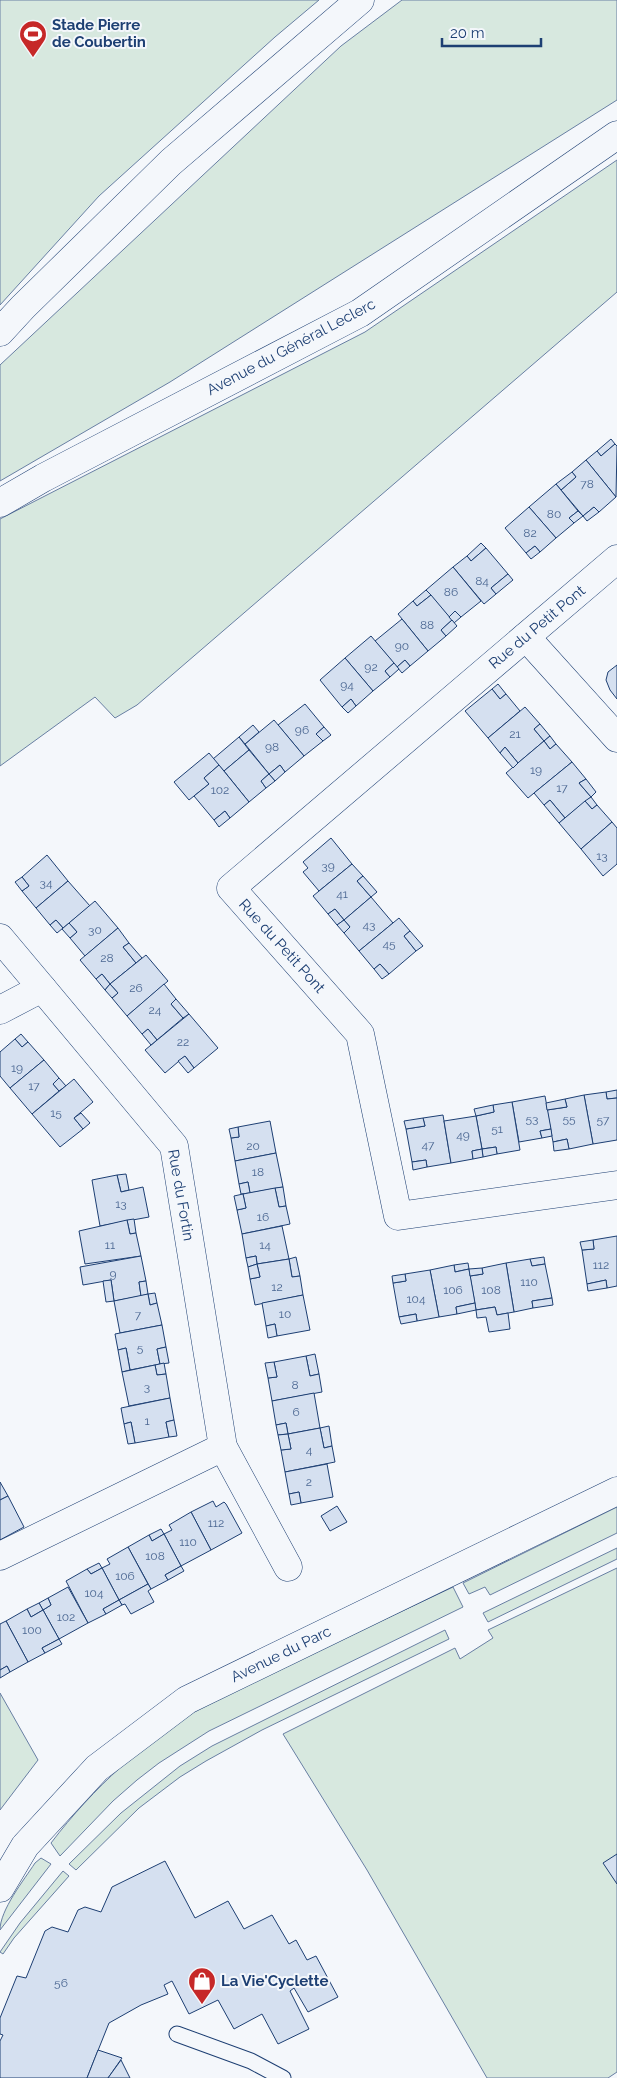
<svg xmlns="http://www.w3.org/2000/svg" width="617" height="2078" font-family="Raleway,sans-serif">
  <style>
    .green { fill: #d7e8df; stroke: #687fa3 }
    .building { fill: #d5e0f0; stroke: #1d3f73 }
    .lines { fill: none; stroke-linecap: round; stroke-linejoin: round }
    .lane-casing { stroke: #1d3f73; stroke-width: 17 }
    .street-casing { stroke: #1d3f73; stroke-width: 29 }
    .secondary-casing { stroke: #1d3f73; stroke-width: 29 }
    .primary-casing { stroke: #1d3f73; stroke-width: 29 }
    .lane { stroke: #f4f7fb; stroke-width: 15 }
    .street { stroke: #f4f7fb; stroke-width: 28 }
    .secondary { stroke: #f4f7fb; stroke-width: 28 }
    .primary { stroke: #f4f7fb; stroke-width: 28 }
    .labels { text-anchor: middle; stroke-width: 4; stroke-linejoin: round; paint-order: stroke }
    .number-label { font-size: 12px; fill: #4b6792 }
    .poi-label { font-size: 15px; font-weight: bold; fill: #1d3f73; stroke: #f4f7fb; text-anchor: start }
    .street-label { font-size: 15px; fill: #1d3f73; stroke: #f4f7fb }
  </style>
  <rect width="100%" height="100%" fill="#f4f7fb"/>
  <!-- green -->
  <g class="green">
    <path d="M0,0H319L275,37L99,196L0,305Z"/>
    <path d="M402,0H617V100L170,382L0,481V365L341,46Z"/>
    <path d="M617,160V292L137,705L115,718L95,697L0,766V519L365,332Z"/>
    <path d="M617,1507V1533L490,1595L485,1587L469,1594L463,1583Z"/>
    <path d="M617,1548V1559L488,1622L483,1613Z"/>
    <path d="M617,1568V2072L608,2078H487L367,1870L283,1734L455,1648L460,1659L493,1638L488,1630Z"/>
    <path d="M453,1587L463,1607L209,1731L159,1763L137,1780L113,1801L60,1856L51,1843C93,1788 145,1740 206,1705C241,1685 278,1668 315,1651C361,1630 407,1609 453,1587Z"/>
    <path d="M445,1630L449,1639L262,1730L206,1761L180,1777L139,1808L76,1870L69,1864L121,1813L180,1766L212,1746Z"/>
    <path d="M0,1693L38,1760L0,1810Z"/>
    <path d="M41,1858L51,1864L0,1930C0,1910 24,1880 35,1863Z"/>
    <path d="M63,1871L69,1876L14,1938L3,1954L0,1952L20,1923Z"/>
  </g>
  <!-- building -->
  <g class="building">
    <path d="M611,439L615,444L601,456L597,451Z"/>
    <path d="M615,444L617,446L616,497L586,460L597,451L601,456Z"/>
    <path d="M586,460L616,497L599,512L594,507L583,516L561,490L576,477L572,472Z"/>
    <path d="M572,472L576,477L561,490L556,484Z"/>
    <path d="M556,484L578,511L569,518L574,523L556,538L529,507Z"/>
    <path d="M529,507L556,538L540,552L535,546L526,553L505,528Z"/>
    <path d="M594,507L599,512L587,521L583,516Z"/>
    <path d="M578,511L583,516L574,523L569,518Z"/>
    <path d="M481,543L486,548L471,561L467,556Z"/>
    <path d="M535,546L540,552L531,559L526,553Z"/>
    <path d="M486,548L508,574L491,588L496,594L484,604L453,567L467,556L471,561Z"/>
    <path d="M453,567L481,601L461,617L455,611L449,617L426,590Z"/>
    <path d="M508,574L513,580L496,594L491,588Z"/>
    <path d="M426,590L431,595L417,606L413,601Z"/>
    <path d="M431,595L452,620L441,630L446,636L428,651L398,614L413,601L417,606Z"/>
    <path d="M455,611L461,617L454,623L449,617Z"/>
    <path d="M402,619L428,651L410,666L405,660L397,667L375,641Z"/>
    <path d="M452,620L457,626L446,636L441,630Z"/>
    <path d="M371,636L394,663L385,671L390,677L373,691L345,658Z"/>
    <path d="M345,658L373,691L356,706L351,699L342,707L320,680Z"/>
    <path d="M405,660L410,666L402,673L397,667Z"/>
    <path d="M394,663L399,669L390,677L385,671Z"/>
    <path d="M617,665V699L610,690L606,680L608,672Z"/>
    <path d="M498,684L506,694L500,699L492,689Z"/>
    <path d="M492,689L500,699L506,694L520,711L488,738L465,711Z"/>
    <path d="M351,699L356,706L348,713L342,707Z"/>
    <path d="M305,704L324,727L316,734L323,741L304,756L278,725Z"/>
    <path d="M525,707L540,724L534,729L544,741L518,763L505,747L500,753L488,738Z"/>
    <path d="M274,720L304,756L285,772L280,765L269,774L245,744Z"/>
    <path d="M540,724L550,736L544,741L534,729Z"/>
    <path d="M253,725L259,732L245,744L239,737Z"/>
    <path d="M324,727L331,735L323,741L316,734Z"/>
    <path d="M550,736L556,744L550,749L544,741Z"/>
    <path d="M239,737L249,750L224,771L213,759Z"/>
    <path d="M544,741L550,749L556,744L572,762L528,798L506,773Z"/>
    <path d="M505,747L518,763L513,768L500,753Z"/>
    <path d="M249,750L269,774L261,781L266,788L249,802L224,771Z"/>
    <path d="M209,753L219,765L204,778L209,784L189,800L174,782Z"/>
    <path d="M572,762L586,779L579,783L591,797L565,818L550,800L544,805L534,793Z"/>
    <path d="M219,765L249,802L230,818L225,811L214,820L194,796L209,784L204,778Z"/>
    <path d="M280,765L285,772L275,781L269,774Z"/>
    <path d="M269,774L275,781L266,788L261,781Z"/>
    <path d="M586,779L596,792L591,797L579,783Z"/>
    <path d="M591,797L597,805L592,809L585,801Z"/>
    <path d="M550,800L565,818L559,823L544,805Z"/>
    <path d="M585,801L592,809L597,805L612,822L581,849L559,823Z"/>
    <path d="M225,811L230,818L219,827L214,820Z"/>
    <path d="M612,822L617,828V864L603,876L581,849Z"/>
    <path d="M331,838L352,864L319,891L303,872L308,868L303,862Z"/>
    <path d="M47,855L68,881L36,908L22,891L29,886L22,877Z"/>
    <path d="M352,864L363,876L357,881L371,897L344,920L335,909L328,914L313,896Z"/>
    <path d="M363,876L377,892L371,897L357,881Z"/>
    <path d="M22,877L29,886L22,891L15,882Z"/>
    <path d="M68,881L90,906L63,928L56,920L50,925L36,908Z"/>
    <path d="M371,897L393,923L359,951L344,933L350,927L344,920Z"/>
    <path d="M95,901L118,928L85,956L70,938L77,932L69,923Z"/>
    <path d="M335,909L344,920L337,925L328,914Z"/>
    <path d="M399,918L410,931L404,936L416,951L389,974L380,964L374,969L359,951Z"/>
    <path d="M56,920L63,928L57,933L50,925Z"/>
    <path d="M344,920L350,927L344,933L337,925Z"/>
    <path d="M69,923L77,932L70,938L62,929Z"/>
    <path d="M118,928L129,943L123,947L136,963L110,984L102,974L96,979L80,960Z"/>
    <path d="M410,931L423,946L416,951L404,936Z"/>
    <path d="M129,943L142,958L136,963L123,947Z"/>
    <path d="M146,955L168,981L127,1016L112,998L118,993L110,984Z"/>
    <path d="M380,964L389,974L382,979L374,969Z"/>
    <path d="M102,974L110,984L105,990L96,979Z"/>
    <path d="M110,984L118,993L112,998L105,990Z"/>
    <path d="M164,984L176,999L171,1004L183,1018L157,1040L148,1029L142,1034L127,1016Z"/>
    <path d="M176,999L189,1014L183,1018L171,1004Z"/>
    <path d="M189,1014L218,1048L194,1068L185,1056L165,1073L145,1050Z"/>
    <path d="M148,1029L157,1040L151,1045L142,1034Z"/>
    <path d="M21,1034L28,1042L22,1047L15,1039Z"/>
    <path d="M15,1039L22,1047L28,1042L44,1060L10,1088L0,1076V1052Z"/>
    <path d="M185,1056L194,1068L188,1073L178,1061Z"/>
    <path d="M44,1060L59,1078L53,1084L59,1091L32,1114L10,1088Z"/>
    <path d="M59,1078L66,1086L59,1091L53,1084Z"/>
    <path d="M74,1079L93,1102L74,1118L83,1129L60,1147L32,1114Z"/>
    <path d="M617,1090V1098L607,1099L606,1092Z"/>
    <path d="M606,1092L607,1099L617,1098V1140L593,1144L584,1095Z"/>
    <path d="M584,1095L593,1144L569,1149L567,1139L553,1142L547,1110L567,1107L565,1099Z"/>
    <path d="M545,1096L551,1129L540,1131L542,1138L519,1142L512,1102Z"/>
    <path d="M565,1099L567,1107L547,1110L546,1103Z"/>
    <path d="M512,1102L520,1150L497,1154L496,1147L482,1149L476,1116L494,1112L493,1105Z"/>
    <path d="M493,1105L494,1112L476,1116L474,1109Z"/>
    <path d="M81,1113L90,1123L83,1129L74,1118Z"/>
    <path d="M443,1115L451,1163L427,1167L426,1160L412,1162L406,1129L425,1126L423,1118Z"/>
    <path d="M476,1116L482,1149L472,1151L473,1159L451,1163L444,1121Z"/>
    <path d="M423,1118L425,1126L406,1129L404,1121Z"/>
    <path d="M270,1121L276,1153L235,1161L231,1138L239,1137L238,1127Z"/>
    <path d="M238,1127L239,1137L231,1138L229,1129Z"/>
    <path d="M551,1129L552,1136L542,1138L540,1131Z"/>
    <path d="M567,1139L569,1149L554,1151L553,1142Z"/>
    <path d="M496,1147L497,1154L483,1157L482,1149Z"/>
    <path d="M482,1149L483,1157L473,1159L472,1151Z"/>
    <path d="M276,1153L283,1187L250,1193L248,1182L239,1184L235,1161Z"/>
    <path d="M426,1160L427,1167L413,1170L412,1162Z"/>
    <path d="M126,1174L129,1190L121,1192L117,1175Z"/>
    <path d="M117,1175L121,1192L143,1187L149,1217L100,1226L92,1180Z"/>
    <path d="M248,1182L250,1193L241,1194L239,1184Z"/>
    <path d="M283,1187L286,1206L279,1207L275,1188Z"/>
    <path d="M275,1188L279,1207L286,1206L290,1224L242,1234L237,1210L246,1208L243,1194Z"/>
    <path d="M243,1194L246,1208L237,1210L234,1196Z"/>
    <path d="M134,1219L136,1233L130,1234L127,1220Z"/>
    <path d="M127,1220L130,1234L136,1233L141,1256L85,1264L79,1231Z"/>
    <path d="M282,1226L289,1259L257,1264L256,1256L246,1258L242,1234Z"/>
    <path d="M617,1236V1286L607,1288L606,1280L587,1284L582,1250L594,1249L593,1240Z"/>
    <path d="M593,1240L594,1249L582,1250L580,1242Z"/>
    <path d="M141,1256L146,1281L139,1282L141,1296L114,1301L111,1280L83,1285L80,1267Z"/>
    <path d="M256,1256L257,1264L248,1267L246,1258Z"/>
    <path d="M296,1257L300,1276L292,1277L289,1259Z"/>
    <path d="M544,1257L545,1264L532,1266L530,1259Z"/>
    <path d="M289,1259L292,1277L300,1276L303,1295L255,1305L250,1279L260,1277L257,1264Z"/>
    <path d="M530,1259L532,1266L545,1264L552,1298L532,1301L533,1308L514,1312L506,1263Z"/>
    <path d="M468,1263L469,1269L455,1272L454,1265Z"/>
    <path d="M506,1263L514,1312L497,1315L495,1307L476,1310L470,1276L483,1274L482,1268Z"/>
    <path d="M257,1264L260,1277L250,1279L248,1267Z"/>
    <path d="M454,1265L455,1272L469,1269L475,1303L456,1307L457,1314L439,1317L430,1270Z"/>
    <path d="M482,1268L483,1274L470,1276L469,1269Z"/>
    <path d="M430,1270L439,1317L417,1321L416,1314L399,1317L393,1283L406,1281L405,1274Z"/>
    <path d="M405,1274L406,1281L393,1283L392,1276Z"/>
    <path d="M111,1280L114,1301L106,1302L103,1281Z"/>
    <path d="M606,1280L607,1288L588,1291L587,1284Z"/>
    <path d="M146,1281L148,1294L141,1296L139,1282Z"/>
    <path d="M155,1293L157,1303L150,1305L148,1294Z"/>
    <path d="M148,1294L150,1305L157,1303L162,1325L120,1333L114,1301Z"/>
    <path d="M303,1295L310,1330L277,1336L275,1324L266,1326L262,1303Z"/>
    <path d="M552,1298L553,1305L533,1308L532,1301Z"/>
    <path d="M475,1303L476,1310L457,1314L456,1307Z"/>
    <path d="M495,1307L497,1315L508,1313L510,1329L489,1332L486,1317L477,1318L476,1310Z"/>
    <path d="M416,1314L417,1321L401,1324L399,1317Z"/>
    <path d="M275,1324L277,1336L268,1338L266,1326Z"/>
    <path d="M162,1325L166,1347L157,1349L160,1364L130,1370L126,1348L118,1350L115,1334Z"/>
    <path d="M166,1347L169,1363L160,1364L157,1349Z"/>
    <path d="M126,1348L130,1370L122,1372L118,1350Z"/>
    <path d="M315,1354L319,1374L310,1376L306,1356Z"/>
    <path d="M306,1356L310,1376L319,1374L322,1392L272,1401L268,1378L277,1377L274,1362Z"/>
    <path d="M274,1362L277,1377L268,1378L265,1363Z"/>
    <path d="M164,1363L166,1374L157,1375L155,1365Z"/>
    <path d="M155,1365L157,1375L166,1374L170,1398L129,1406L122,1372Z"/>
    <path d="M314,1393L320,1428L288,1434L286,1423L276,1425L272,1401Z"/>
    <path d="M170,1398L174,1420L166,1422L169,1437L135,1443L131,1422L124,1424L121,1408Z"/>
    <path d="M174,1420L177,1436L169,1437L166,1422Z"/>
    <path d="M131,1422L135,1443L128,1444L124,1424Z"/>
    <path d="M286,1423L288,1434L278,1435L276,1425Z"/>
    <path d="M329,1426L332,1446L324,1448L320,1428Z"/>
    <path d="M320,1428L324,1448L332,1446L335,1462L285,1472L281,1450L291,1449L288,1434Z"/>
    <path d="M288,1434L291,1449L281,1450L278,1435Z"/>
    <path d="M327,1464L333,1497L301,1503L299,1492L289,1494L285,1472Z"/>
    <path d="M0,1482L8,1496L0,1500Z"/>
    <path d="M299,1492L301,1503L291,1505L289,1494Z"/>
    <path d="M8,1496L24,1527L0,1540V1500Z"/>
    <path d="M213,1501L216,1507L224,1502L226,1504L242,1533L211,1550L191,1512Z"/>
    <path d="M337,1506L347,1522L330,1531L321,1516Z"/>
    <path d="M191,1512L211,1550L181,1566L164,1534L172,1530L169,1525Z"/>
    <path d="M161,1529L164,1534L152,1541L149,1535Z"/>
    <path d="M164,1534L181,1566L165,1575L168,1580L151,1589L128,1547L149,1535L152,1541Z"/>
    <path d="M128,1547L148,1584L119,1600L102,1568L110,1564L107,1559Z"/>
    <path d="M99,1563L102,1568L91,1574L87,1569Z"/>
    <path d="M181,1566L184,1571L168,1580L165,1575Z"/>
    <path d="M102,1568L119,1600L103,1609L106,1614L88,1623L66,1581L87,1569L91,1574Z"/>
    <path d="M148,1584L151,1589L148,1591L154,1602L131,1614L125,1604L122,1605L119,1600Z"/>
    <path d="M68,1587L88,1623L59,1639L43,1610L51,1605L48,1598Z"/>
    <path d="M48,1598L51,1605L43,1610L39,1603Z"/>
    <path d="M119,1600L122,1605L106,1614L103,1609Z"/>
    <path d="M39,1603L43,1610L31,1617L27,1609Z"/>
    <path d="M27,1609L31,1617L43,1610L59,1639L42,1648L45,1653L28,1662L6,1621Z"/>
    <path d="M6,1621L28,1662L10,1672L7,1666L0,1670V1624Z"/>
    <path d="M59,1639L62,1644L45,1653L42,1648Z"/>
    <path d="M7,1666L10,1672L0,1678V1670Z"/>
    <path d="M617,1854V1884L603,1863Z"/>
    <path d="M165,1861L195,1918L228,1901L244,1929L272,1915L289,1944L296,1940L307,1960L316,1956L338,1997L308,2012L294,1988L290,1991L309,2029L278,2044L262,2014L234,2029L218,2000L189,2014L172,1981L164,1985L168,1994L141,2005L109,2023L87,2078H0V2041L3,2035L0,2034V2018L17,1976L26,1978L45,1931L52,1927L68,1932L78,1910L85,1907L101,1912L112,1887Z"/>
    <path d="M98,2050L122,2058L108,2078H87Z"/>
    <path d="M121,2060L130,2078H108Z"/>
  </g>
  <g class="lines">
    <!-- lane casing -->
    <g class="lane-casing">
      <path id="lane" d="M177,2034L251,2061L283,2078"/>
    </g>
    <!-- street casing -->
    <g class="street-casing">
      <g id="street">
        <path d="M617,559L231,888L360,1034L398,1216L617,1185"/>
        <path d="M526,637L617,738"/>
        <path d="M0,938L42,988"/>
        <path d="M0,1010L42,988L174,1146L223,1447L288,1567"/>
        <path d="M0,1556L223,1447"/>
      </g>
    </g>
    <!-- secondary casing -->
    <g class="secondary-casing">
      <path id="secondary" d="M0,1888L25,1846L97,1768L187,1700L617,1491"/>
    </g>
    <!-- primary casing -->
    <g class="primary-casing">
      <g id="primary">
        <path d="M0,332L23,307L171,162L360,0"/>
        <path d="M0,503L43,478L360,313L617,135"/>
      </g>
    </g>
    <!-- lane -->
    <use href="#lane" class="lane"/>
    <!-- street -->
    <use href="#street" class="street"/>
    <!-- secondary -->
    <use href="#secondary" class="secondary"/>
    <!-- primary -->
    <use href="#primary" class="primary"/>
  </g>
  <!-- icons -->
  <defs>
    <g id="stadium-pin" transform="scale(1.4375)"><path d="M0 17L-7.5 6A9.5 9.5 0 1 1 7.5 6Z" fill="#c62828" stroke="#f4f7fb"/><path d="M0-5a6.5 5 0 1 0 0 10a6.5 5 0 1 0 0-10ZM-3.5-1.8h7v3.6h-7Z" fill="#fff"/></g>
    <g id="shop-pin" transform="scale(1.4375)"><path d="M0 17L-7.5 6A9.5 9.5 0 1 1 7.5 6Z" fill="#c62828" stroke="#f4f7fb"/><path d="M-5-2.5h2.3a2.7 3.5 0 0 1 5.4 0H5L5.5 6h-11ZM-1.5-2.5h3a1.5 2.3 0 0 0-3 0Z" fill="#fff"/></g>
  </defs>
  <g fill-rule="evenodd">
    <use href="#stadium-pin" x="33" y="34"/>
    <use href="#shop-pin" x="202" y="1981"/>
  </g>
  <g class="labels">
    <!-- number labels -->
    <g class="number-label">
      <text x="587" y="488">78</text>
      <text x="554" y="518">80</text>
      <text x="530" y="537">82</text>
      <text x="482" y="585">84</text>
      <text x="451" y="596">86</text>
      <text x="427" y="629">88</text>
      <text x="402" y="650">90</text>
      <text x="371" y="671">92</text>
      <text x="347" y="689">94</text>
      <text x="302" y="734">96</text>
      <text x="515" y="738">21</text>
      <text x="272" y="751">98</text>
      <text x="536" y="774">19</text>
      <text x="562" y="792">17</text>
      <text x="220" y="794">102</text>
      <text x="602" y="860">13</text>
      <text x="328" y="870">39</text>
      <text x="46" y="887">34</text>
      <text x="342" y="898">41</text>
      <text x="369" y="929">43</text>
      <text x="95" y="934">30</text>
      <text x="389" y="948">45</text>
      <text x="107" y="962">28</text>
      <text x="136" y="992">26</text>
      <text x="155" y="1014">24</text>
      <text x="183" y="1046">22</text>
      <text x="17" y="1072">19</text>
      <text x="34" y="1090">17</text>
      <text x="56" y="1117">15</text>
      <text x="532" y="1123">53</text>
      <text x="569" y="1123">55</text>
      <text x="603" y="1124">57</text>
      <text x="497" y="1133">51</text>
      <text x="463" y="1139">49</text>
      <text x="428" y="1149">47</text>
      <text x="253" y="1150">20</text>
      <text x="258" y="1176">18</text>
      <text x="121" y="1208">13</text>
      <text x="263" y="1221">16</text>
      <text x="110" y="1249">11</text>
      <text x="265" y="1249">14</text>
      <text x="601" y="1269">112</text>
      <text x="113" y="1278">9</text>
      <text x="529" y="1286">110</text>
      <text x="277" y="1291">12</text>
      <text x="453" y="1294">106</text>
      <text x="491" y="1294">108</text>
      <text x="416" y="1303">104</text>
      <text x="285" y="1318">10</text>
      <text x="138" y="1319">7</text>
      <text x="140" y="1352">5</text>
      <text x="295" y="1389">8</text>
      <text x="147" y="1391">3</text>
      <text x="296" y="1416">6</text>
      <text x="147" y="1425">1</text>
      <text x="309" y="1454">4</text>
      <text x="309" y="1486">2</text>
      <text x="216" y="1527">112</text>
      <text x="188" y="1546">110</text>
      <text x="155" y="1560">108</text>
      <text x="125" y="1580">106</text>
      <text x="94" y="1597">104</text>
      <text x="66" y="1621">102</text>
      <text x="32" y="1634">100</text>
      <text x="61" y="1987">56</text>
    </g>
    <!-- poi labels -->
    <g class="poi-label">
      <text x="52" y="30">Stade Pierre<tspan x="52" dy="17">de Coubertin</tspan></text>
      <text x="221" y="1986">La Vie'Cyclette</text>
    </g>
    <!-- street labels -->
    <g class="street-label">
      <text transform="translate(291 347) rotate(-28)" y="5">Avenue du Général Leclerc</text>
      <text transform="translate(537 627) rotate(-40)" y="5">Rue du Petit Pont</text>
      <text transform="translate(282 946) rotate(48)" y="5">Rue du Petit Pont</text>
      <text transform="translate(181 1195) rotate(80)" y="5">Rue du Fortin</text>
      <text transform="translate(281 1654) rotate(-26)" y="5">Avenue du Parc</text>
    </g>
  </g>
  <!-- scale -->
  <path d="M442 38v8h99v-8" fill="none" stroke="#1d3f73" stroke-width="2.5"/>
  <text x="450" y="38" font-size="15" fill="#1d3f73" stroke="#f4f7fb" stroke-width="4" paint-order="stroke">20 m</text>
</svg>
